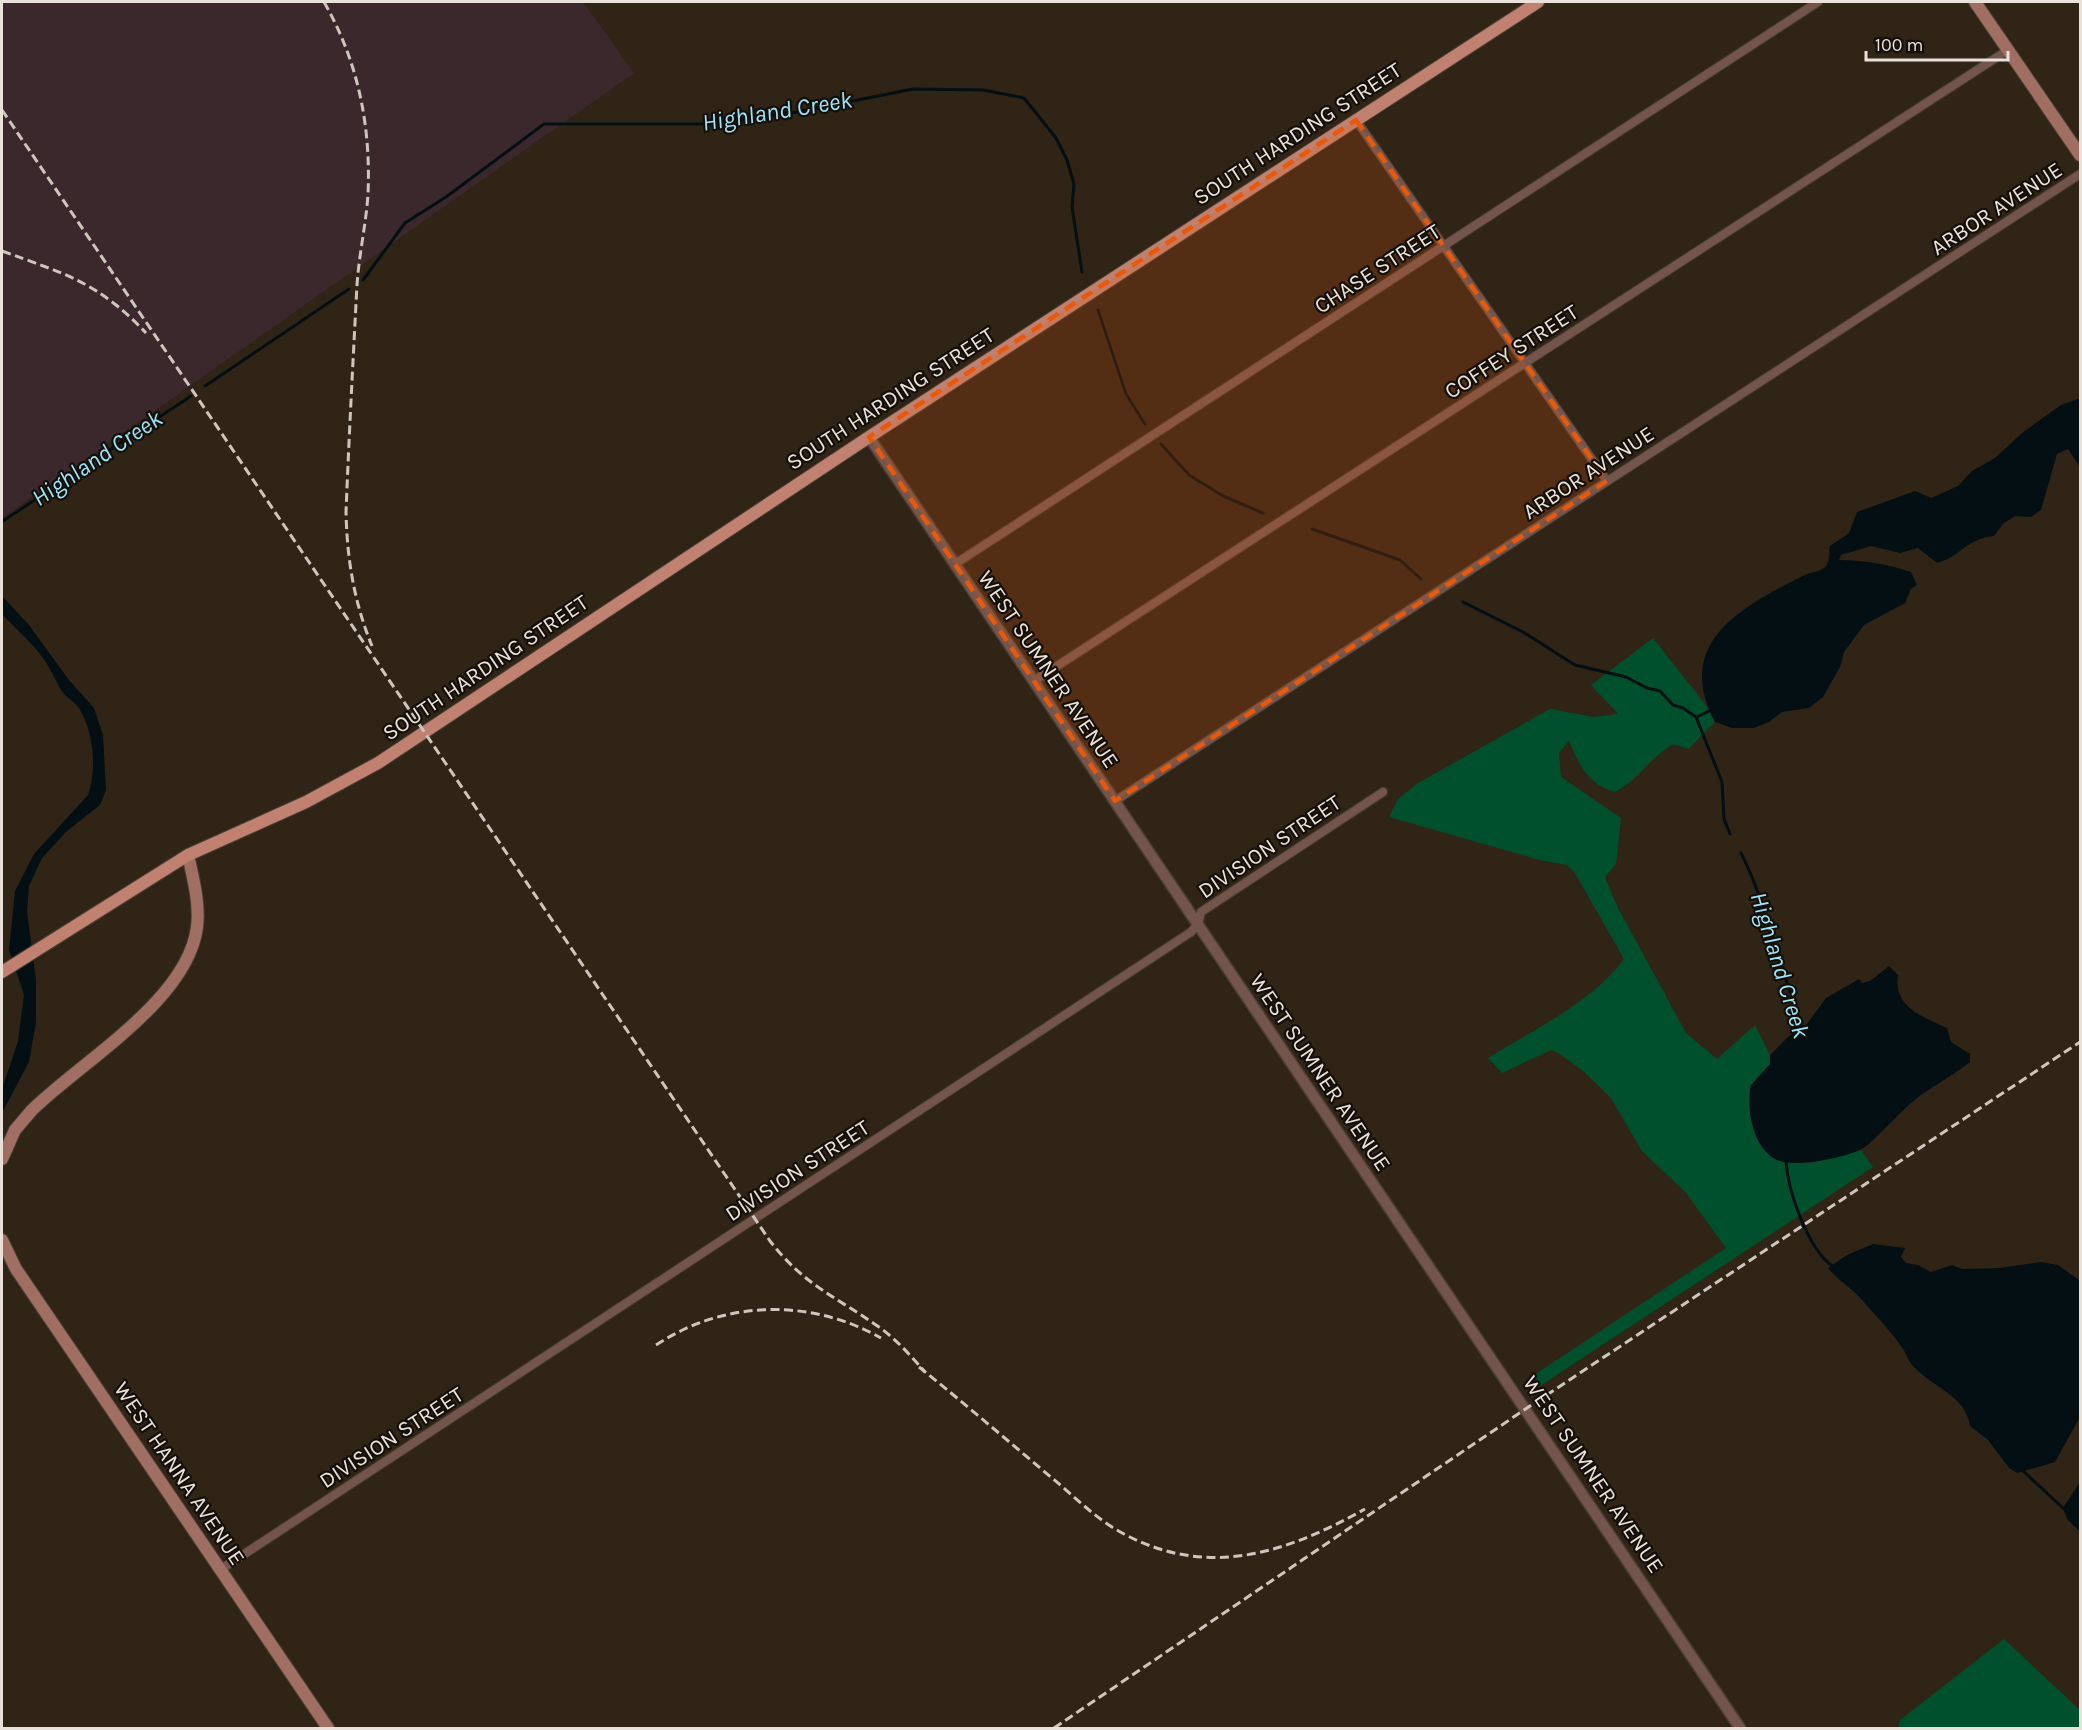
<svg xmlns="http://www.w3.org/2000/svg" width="2082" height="1730" font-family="Karla,sans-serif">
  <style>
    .industrial { fill: #3b282d }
    .green { fill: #01502d }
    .water { fill: #040f13 }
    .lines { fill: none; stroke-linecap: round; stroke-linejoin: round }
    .stream { stroke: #040f13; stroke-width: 3 }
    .minor-casing { stroke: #4a3f32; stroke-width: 10 }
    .tertiary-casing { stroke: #4a3f32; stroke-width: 13 }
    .secondary-casing { stroke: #4a3f32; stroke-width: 14 }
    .primary-casing { stroke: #4a3f32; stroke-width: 14 }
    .minor { stroke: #74554d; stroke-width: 8 }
    .tertiary { stroke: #74554d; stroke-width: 10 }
    .secondary { stroke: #a06e62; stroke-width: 12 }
    .primary { stroke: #c18171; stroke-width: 12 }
    .rail { stroke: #cec6bd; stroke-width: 3; stroke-dasharray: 9 4.5; stroke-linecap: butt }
    .marked { fill: #e8590c; fill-opacity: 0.2; stroke: #e8590c; stroke-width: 4.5; stroke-dasharray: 12 8; stroke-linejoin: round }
    .labels { text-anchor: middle; stroke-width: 4.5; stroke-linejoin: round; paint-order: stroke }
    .street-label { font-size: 22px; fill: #eae2da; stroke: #140f09 }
    .water-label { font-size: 24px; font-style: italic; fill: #9de4fa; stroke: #140f09 }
  </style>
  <rect width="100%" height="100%" fill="#302417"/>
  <!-- industrial -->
  <path class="industrial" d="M2,2H583L634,73L2,518Z"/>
  <!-- green -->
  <g class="green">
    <path d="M1653,638L1705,704L1715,722L1688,749L1673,744C1648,759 1640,779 1615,792C1587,784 1580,766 1569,741L1559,753L1561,777L1621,818L1616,864L1605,877L1617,906L1686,1033L1717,1059L1755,1025L1770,1055V1064L1751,1085L1749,1094L1755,1133L1797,1161L1810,1163L1861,1150L1873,1167L1540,1386L1534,1375L1726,1248L1686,1193L1642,1151L1611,1098L1583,1071L1560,1054L1551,1050L1502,1073L1488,1058C1533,1030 1591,1003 1624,959L1575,873L1567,865L1540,860L1389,817L1398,799L1418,783L1550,709L1594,717L1618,714L1591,685Z"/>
    <path d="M2004,1639L2080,1710V1728H1898L1900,1720Z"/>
  </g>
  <!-- water -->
  <g class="water">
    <path d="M2080,398V467L2068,449L2057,454L2041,510L2031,517L2015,516L2003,524L1994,536C1965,539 1962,556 1937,563L1918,548L1900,553L1871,546L1841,555L1839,560C1862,560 1888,564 1911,572L1917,585L1911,589L1905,603L1864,625L1844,652L1840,667L1823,697L1809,708L1782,712L1769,722L1754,728H1732L1715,722C1673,643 1741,607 1803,576C1809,572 1824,572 1827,564C1830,560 1829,551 1830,546L1849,533L1857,512L1915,491L1931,498L1958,486L1972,471L1995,458L2022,433L2061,405Z"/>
    <path d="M2,596L29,625L69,680L94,708L103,735L106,790L100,805L67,831L42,858L29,886L27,911L36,980V1023L29,1062L2,1113V1089L18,1041L24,995L9,950L15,891L34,854L88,795C97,770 94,734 80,710C75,701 66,698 61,690C54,678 49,665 40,654C29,640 14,627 2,614Z"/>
    <path d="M1889,966L1898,975C1893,1008 1924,1017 1947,1028L1951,1042L1970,1054V1062C1951,1077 1928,1088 1910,1104C1899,1113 1871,1145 1860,1150C1843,1158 1790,1169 1775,1159C1752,1146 1746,1108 1751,1085L1770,1064V1055L1788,1037L1807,1024L1826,998L1859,979L1862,983L1870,981Z"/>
    <path d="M1873,1244L1905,1248L1901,1257L1906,1263L1918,1265L1931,1272L1952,1265L1962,1269L1999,1268L2041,1262L2058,1265L2079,1280L2080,1417L2055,1462L2017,1473L2009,1468L1988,1440L1970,1426C1966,1396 1934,1388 1915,1368C1909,1363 1907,1355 1903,1349C1891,1331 1875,1315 1861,1299C1851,1287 1838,1281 1828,1268L1847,1255Z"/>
    <path d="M2080,1482V1532L2067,1519L2063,1508Z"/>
  </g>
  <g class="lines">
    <!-- stream -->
    <g class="stream">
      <path d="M363,280L405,223L446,197L544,124H713L797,112L913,89L983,90L1024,98L1056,138L1067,160L1074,184L1072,207L1082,272"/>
      <path d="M1098,310L1126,394L1145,424"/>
      <path d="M205,386L349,289"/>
      <path d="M1161,444L1189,475L1223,496L1263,513"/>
      <path d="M3,521L191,396"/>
      <path d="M1312,529L1400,560L1421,579"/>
      <path d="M1463,602L1523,632L1575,665L1626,677L1647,688L1660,691L1673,705L1683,708L1696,717L1722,782L1724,819L1730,834"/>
      <path d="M1697,717L1709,711"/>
      <path d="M1741,853C1769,909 1780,971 1803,1029"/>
      <path d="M1786,1159C1787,1189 1807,1247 1832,1266"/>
      <path d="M2022,1470L2065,1510"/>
    </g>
    <!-- minor casing -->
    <g class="minor-casing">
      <g id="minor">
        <path d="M1356,120L1607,481"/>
        <path d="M955,564L1818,2"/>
        <path d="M1034,681L2008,50"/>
        <path d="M1115,801L2080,174"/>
        <path d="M220,1570L1191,932L1198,924L1201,912L1383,792"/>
      </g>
    </g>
    <!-- tertiary casing -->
    <g class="tertiary-casing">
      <path id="tertiary" d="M869,437L1740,1728"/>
    </g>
    <!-- secondary casing -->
    <g class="secondary-casing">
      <g id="secondary">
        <path d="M1975,2L2080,155"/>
        <path d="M2,1159L15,1130L32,1110C82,1061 188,1000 197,927C200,903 193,878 188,855"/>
        <path d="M2,1240L16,1269L328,1728"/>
      </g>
    </g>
    <!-- primary casing -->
    <g class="primary-casing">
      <path id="primary" d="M2,972L188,855L306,802L378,763L869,437L1538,2"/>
    </g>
    <!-- minor -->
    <use href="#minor" class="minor"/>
    <!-- tertiary -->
    <use href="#tertiary" class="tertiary"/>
    <!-- secondary -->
    <use href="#secondary" class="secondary"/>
    <!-- primary -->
    <use href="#primary" class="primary"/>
    <!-- rail -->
    <g class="rail">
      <path d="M324,2C358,61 371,126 368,194C366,225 359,254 357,285C353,361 349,436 346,512C347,559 354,602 372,646"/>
      <path d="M2,110L770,1241C805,1286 835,1296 879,1327C897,1340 911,1356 925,1372"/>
      <path d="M2,251C65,274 98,282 146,333"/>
      <path d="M656,1345C724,1300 810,1298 881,1338"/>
      <path d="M919,1367C964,1403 1008,1441 1052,1478C1075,1497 1097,1520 1124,1534C1209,1579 1286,1553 1365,1509"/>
      <path d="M1054,1728L1527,1408L2080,1042"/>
    </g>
  </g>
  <!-- marked area -->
  <path class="marked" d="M1356,120L1607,481L1115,801L869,437Z"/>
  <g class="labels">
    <!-- street labels -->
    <g class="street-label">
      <text transform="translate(1297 133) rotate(-33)" y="8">SOUTH HARDING STREET</text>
      <text transform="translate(1996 208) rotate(-33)" y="8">ARBOR AVENUE</text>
      <text transform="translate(1377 268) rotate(-33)" y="8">CHASE STREET</text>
      <text transform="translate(1511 351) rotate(-33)" y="8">COFFEY STREET</text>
      <text transform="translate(890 398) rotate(-33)" y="8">SOUTH HARDING STREET</text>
      <text transform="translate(1588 472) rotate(-33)" y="8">ARBOR AVENUE</text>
      <text transform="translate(485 667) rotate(-34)" y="8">SOUTH HARDING STREET</text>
      <text transform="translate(1049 669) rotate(56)" y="8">WEST SUMNER AVENUE</text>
      <text transform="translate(1269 846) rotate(-34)" y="8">DIVISION STREET</text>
      <text transform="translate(1321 1072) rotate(56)" y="8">WEST SUMNER AVENUE</text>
      <text transform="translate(797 1170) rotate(-33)" y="8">DIVISION STREET</text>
      <text transform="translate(391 1437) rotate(-33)" y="8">DIVISION STREET</text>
      <text transform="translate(180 1473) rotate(56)" y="8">WEST HANNA AVENUE</text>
      <text transform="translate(1594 1474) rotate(56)" y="8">WEST SUMNER AVENUE</text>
    </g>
    <!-- water labels -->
    <g class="water-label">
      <text transform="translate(777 111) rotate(-9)" y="8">Highland Creek</text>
      <text transform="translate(97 458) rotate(-34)" y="8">Highland Creek</text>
      <text transform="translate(1780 965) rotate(73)" y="8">Highland Creek</text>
    </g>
  </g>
  <!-- border -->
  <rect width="2082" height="1730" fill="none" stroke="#eae2da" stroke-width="6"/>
  <!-- scale -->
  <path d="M1866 51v9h142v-9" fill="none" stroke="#eae2da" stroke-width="3"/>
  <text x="1875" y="51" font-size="18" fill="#eae2da" stroke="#140f09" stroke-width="4.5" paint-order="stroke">100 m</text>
</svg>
